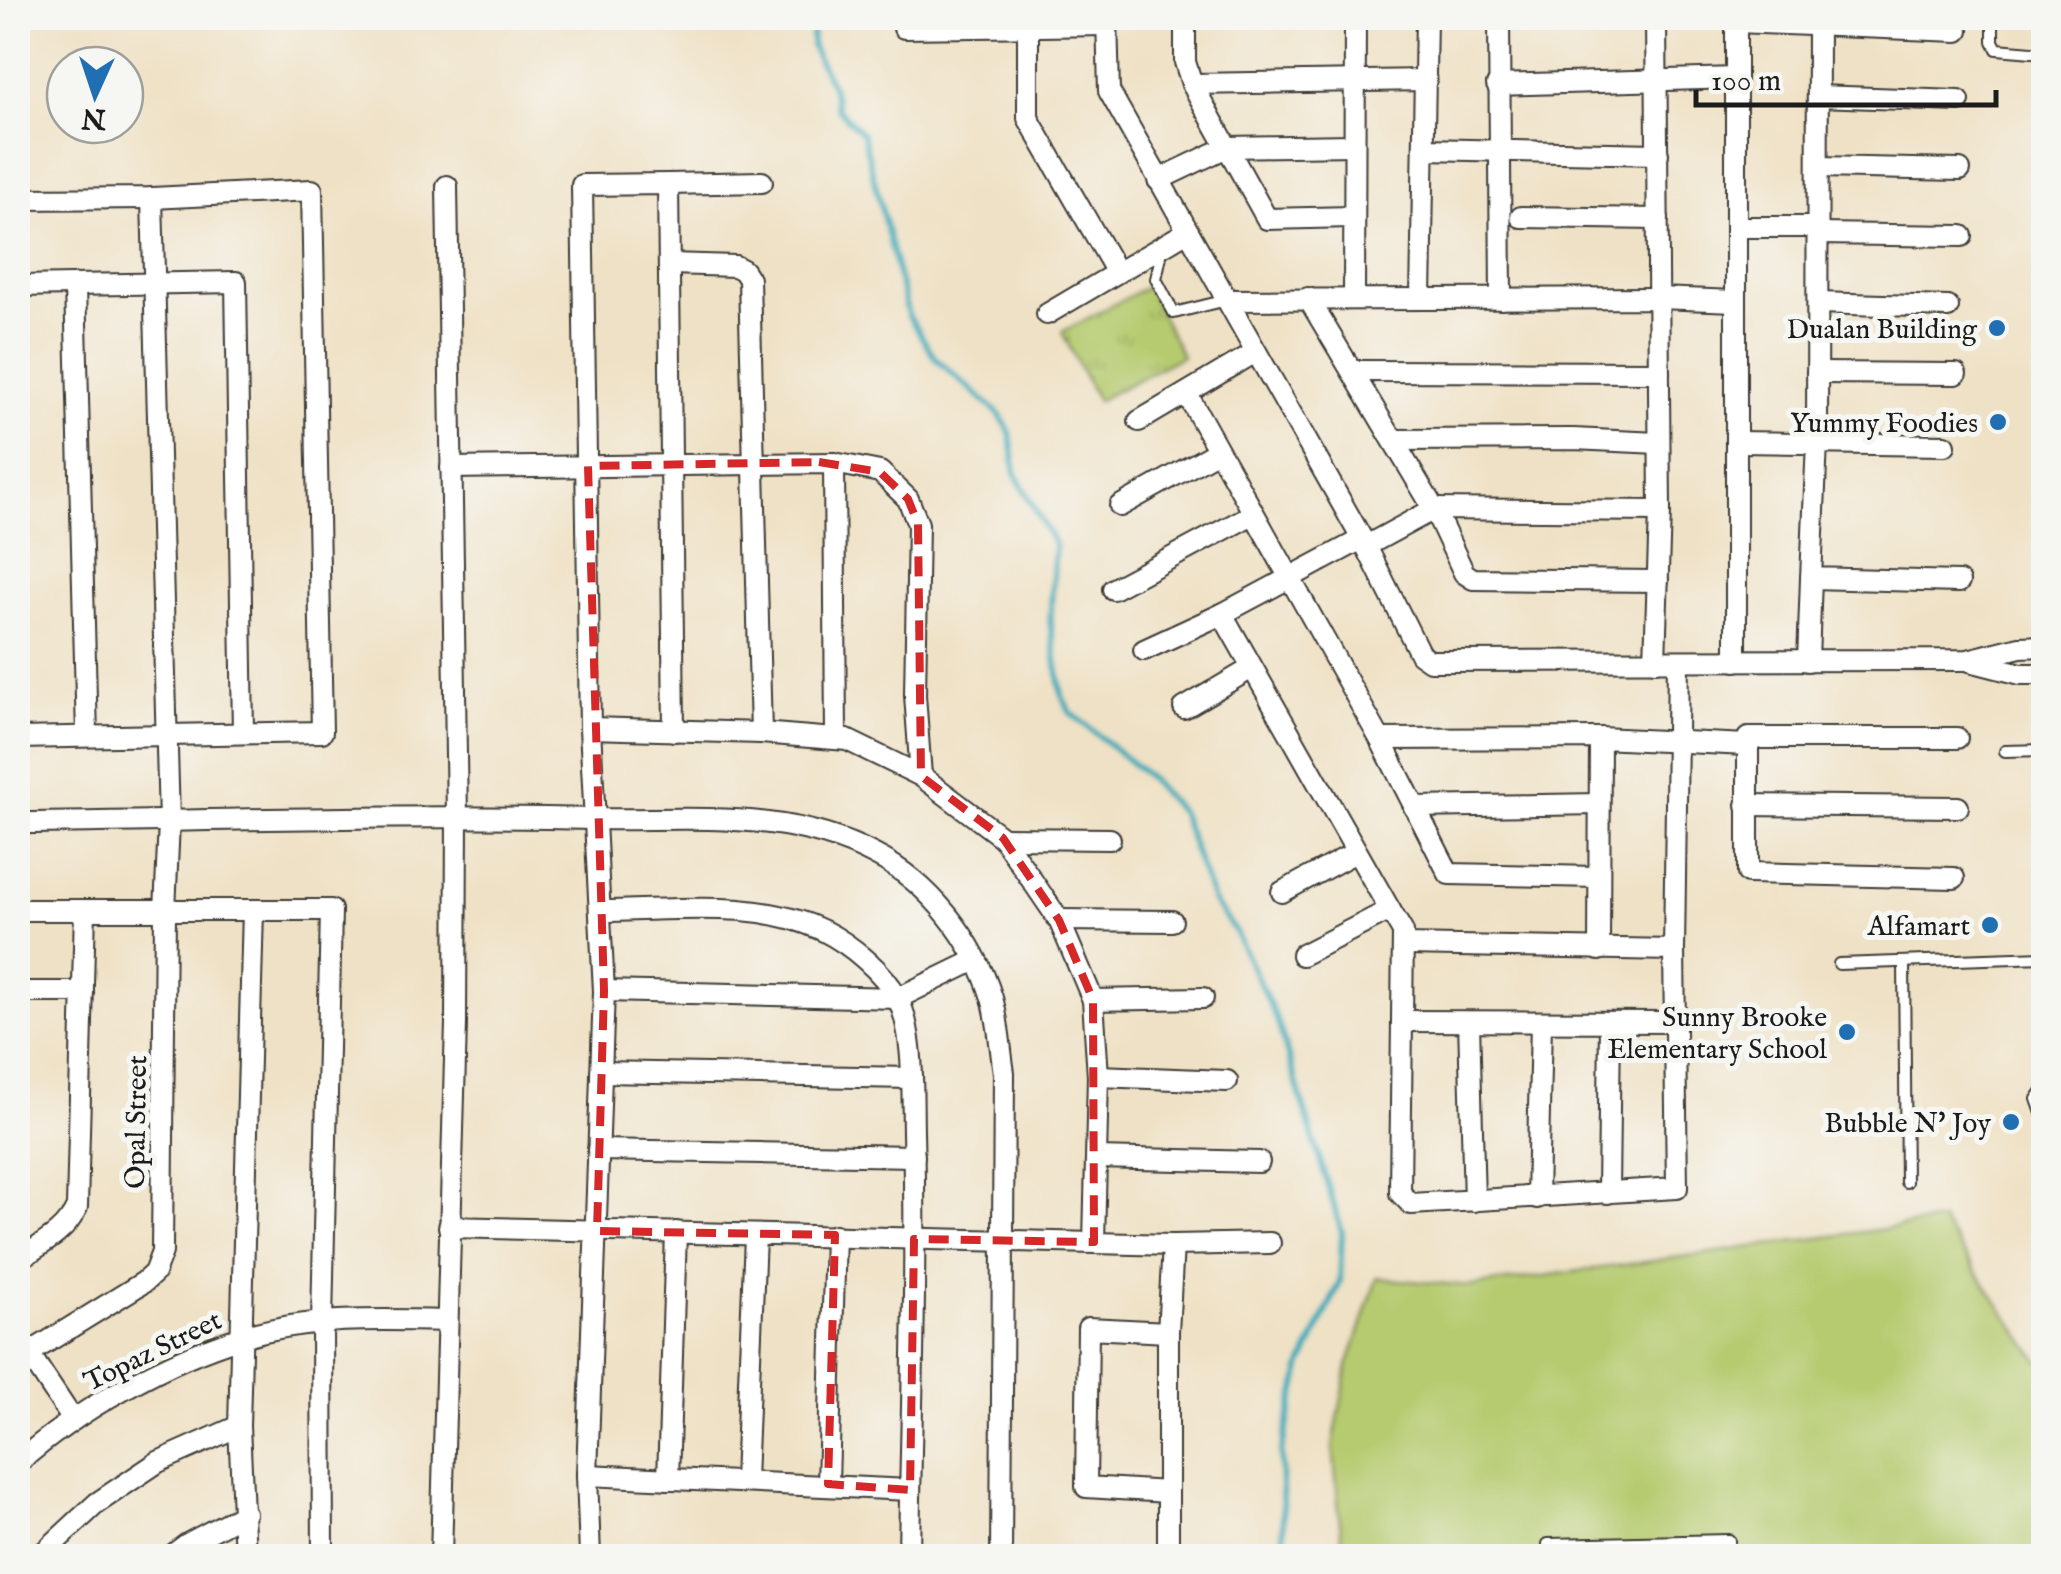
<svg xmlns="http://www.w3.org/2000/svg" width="2061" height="1574" font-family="'IM FELL English',serif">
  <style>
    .grass { fill: #b6cb6f; stroke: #697446; stroke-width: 2.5 }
    .park { fill: url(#park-tufts); stroke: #697446; stroke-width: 2.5 }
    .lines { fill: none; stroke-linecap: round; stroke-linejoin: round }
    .stream { stroke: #3baab9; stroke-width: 6 }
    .lane-casing { stroke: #3c3a35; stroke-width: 14 }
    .street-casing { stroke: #3c3a35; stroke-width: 24 }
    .lane { stroke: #fff; stroke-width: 10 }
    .street { stroke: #fff; stroke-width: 20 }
    .marked { fill: none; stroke: #d62828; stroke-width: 8; stroke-dasharray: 20 12; stroke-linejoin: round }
    .poi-dot { fill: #1f6fb2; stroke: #f6f6f2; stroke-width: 4 }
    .labels { text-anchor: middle; stroke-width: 10; stroke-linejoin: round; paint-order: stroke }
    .poi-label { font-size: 28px; fill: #1c1c1c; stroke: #f6f6f2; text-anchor: end }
    .street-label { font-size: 28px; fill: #1c1c1c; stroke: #f6f6f2 }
  </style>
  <defs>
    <pattern id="park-tufts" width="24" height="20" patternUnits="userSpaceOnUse" patternTransform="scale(2.5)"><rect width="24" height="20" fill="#b6cb6f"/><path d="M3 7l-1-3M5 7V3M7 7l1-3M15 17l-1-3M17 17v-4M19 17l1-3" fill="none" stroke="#9cae60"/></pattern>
  </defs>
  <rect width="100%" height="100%" fill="#f6f6f2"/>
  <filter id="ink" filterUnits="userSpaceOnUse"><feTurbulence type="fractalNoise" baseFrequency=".01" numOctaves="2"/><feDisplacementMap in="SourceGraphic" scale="20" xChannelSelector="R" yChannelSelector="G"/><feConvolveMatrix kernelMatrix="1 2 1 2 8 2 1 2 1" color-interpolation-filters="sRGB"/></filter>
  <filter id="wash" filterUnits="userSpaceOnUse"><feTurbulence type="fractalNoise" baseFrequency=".0048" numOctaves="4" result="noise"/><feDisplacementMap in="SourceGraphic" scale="40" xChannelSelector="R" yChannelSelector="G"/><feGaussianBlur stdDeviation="2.25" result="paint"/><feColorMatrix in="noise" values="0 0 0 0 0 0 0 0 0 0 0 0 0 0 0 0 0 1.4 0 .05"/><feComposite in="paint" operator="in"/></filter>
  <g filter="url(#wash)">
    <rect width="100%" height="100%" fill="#efe1c5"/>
    <!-- grass -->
    <path class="grass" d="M1941,1221L2038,1360L2043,1363V1556H1343L1333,1445L1348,1366L1377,1278L1472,1286Z"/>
    <!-- park -->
    <path class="park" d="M1147,287L1182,356L1097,401L1062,332Z"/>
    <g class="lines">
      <!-- stream -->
      <path class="stream" d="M812,18V47L832,86L837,108L863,135L908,315L935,358L999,414L1010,432L1016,475L1055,545L1050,622L1062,696L1070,712L1146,775L1181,813L1213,901L1235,931L1277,1020L1342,1232L1340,1282L1302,1365L1281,1452L1284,1556"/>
    </g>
  </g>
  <g filter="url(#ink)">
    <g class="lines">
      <!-- lane casing -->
      <g class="lane-casing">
        <g id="lane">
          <path d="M1993,18V41L1997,49L2044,53"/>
          <path d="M1163,246L1156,279L1174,313L1227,300"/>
          <path d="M2005,751L2044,750"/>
          <path d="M1904,962L1906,1182"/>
          <path d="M1839,964L2044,957"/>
          <path d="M2044,1089L2037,1099L2044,1119"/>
          <path d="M1548,1556V1544L1729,1540V1556"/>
        </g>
      </g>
      <!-- street casing -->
      <g class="street-casing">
        <g id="street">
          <path d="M1028,18V118L1116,271"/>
          <path d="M1107,18L1109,91L1366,546L1420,654L1430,661L1968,660L2020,647L2044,646"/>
          <path d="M1499,18L1501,299"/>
          <path d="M1736,18V661"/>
          <path d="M1818,18L1817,442L1811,578L1959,582"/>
          <path d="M1736,22L1958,31"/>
          <path d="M904,28L1107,25"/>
          <path d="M1192,84L1426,80"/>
          <path d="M1497,85L1736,78"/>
          <path d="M1818,96L1959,101"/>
          <path d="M1425,149L1658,154"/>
          <path d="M1818,167L1960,170"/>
          <path d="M1158,180L1227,147L1192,84L1185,62V18"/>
          <path d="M668,184L762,182"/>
          <path d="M18,199L152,198L312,190L322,732L18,738"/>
          <path d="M1352,217L1267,219L1227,147L1353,145"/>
          <path d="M1521,217L1658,219"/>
          <path d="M1738,227H1818"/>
          <path d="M1818,234L1962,236"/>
          <path d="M670,264L735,266L743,270L749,279L761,733"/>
          <path d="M18,286L236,282L243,733"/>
          <path d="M75,286L87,736"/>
          <path d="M1308,298L1434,509L1464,573L1473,579L1658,581"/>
          <path d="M1354,298L1355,18"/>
          <path d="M1421,298L1426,18"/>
          <path d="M1227,300L1658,298L1736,301"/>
          <path d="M1818,303L1948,307"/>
          <path d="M1047,314L1188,231"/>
          <path d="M1354,371L1659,372"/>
          <path d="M1817,373L1956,374"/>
          <path d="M1187,394L1380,739L1449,874L1598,877"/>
          <path d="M1139,421L1254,353"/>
          <path d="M1394,440L1573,439L1659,443"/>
          <path d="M1736,442L1945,445"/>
          <path d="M834,463L836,738"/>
          <path d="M451,468L834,463L880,472L908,499L918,524L915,695L921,776"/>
          <path d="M1120,506L1218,451"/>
          <path d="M1362,539L1222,614L1390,910"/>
          <path d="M1366,546L1434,509L1660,511"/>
          <path d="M1113,589L1253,514"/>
          <path d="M1144,650L1222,614"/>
          <path d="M1655,661L1660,511L1656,18"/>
          <path d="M1808,661L1811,578"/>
          <path d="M1970,661L2021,674H2044"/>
          <path d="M1184,708L1252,668"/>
          <path d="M590,728L761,733L847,740L921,776L1003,838L1059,920L1093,1000L1098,1076L1094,1242"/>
          <path d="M1380,739L1600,738L1748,745V873L1954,878"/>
          <path d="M1748,745V738H1957"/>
          <path d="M1747,805L1958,807"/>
          <path d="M1414,807L1599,804"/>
          <path d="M18,823C209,821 402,814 593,819C690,821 787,808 875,855C930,883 974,940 992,998C999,1022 1000,1048 1004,1073L1001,1556"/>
          <path d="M1003,838L1110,839"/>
          <path d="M1282,892L1356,852"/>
          <path d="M18,910H331L322,1323L323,1556"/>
          <path d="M600,911C673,911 757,898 824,931C850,944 883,971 897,997C915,1031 912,1093 913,1132C917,1273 911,1415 909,1556"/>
          <path d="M1059,920L1172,921"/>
          <path d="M1405,945L1674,950"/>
          <path d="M1599,950L1600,738"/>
          <path d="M1302,955L1390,910L1403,932L1400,1193L1411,1204L1677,1188L1674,950L1678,661"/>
          <path d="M604,991L898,998L976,960"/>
          <path d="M18,992H83"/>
          <path d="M1093,1000L1203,998"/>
          <path d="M1402,1021L1675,1022"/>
          <path d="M1469,1022L1474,1201"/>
          <path d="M601,1072L912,1078"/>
          <path d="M1098,1076L1227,1081"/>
          <path d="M598,1150L914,1156"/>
          <path d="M1097,1158L1259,1162"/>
          <path d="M1608,1193L1610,1022"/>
          <path d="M1537,1198L1541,1022"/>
          <path d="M449,1227L1173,1245L1270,1243"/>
          <path d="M18,1260C40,1245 66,1233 77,1207L85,910"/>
          <path d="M18,1337L73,1420"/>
          <path d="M18,1360L144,1282L154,1273L162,1252L165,911L169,822L152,198"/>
          <path d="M18,1463C77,1410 166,1360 242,1337C307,1317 380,1319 447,1321"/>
          <path d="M587,1475L910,1490"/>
          <path d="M668,1479L676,1232"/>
          <path d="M745,1480L755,1236"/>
          <path d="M828,1484L835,1235"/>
          <path d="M1168,1492L1086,1487L1088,1328L1168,1332"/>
          <path d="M40,1556L97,1503L158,1462L239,1426"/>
          <path d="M171,1556L187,1544L245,1513"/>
          <path d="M245,1556L239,1426L253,910"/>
          <path d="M441,1556L456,1023L457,817L447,186"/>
          <path d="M590,1556L587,1475L604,991L590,728L582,185L668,184L674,731"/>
          <path d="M1168,1556V1332L1173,1245"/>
        </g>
      </g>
      <!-- lane -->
      <use href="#lane" class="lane"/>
      <!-- street -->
      <use href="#street" class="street"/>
    </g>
  </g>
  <!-- marked area -->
  <path class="marked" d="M819,462L880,472L908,499L918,524L921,776L1003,838L1059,920L1093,1000L1094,1242L914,1239L910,1490L828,1484L835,1235L597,1231L604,991L588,466Z"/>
  <!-- markers -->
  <g class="poi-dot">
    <circle cx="1997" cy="328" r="10"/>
    <circle cx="1998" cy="422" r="10"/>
    <circle cx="1990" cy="925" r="10"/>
    <circle cx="1847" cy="1032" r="10"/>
    <circle cx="2011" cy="1122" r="10"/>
  </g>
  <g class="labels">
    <!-- poi labels -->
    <g class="poi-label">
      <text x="1977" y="338">Dualan Building</text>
      <text x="1978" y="432">Yummy Foodies</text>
      <text x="1970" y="935">Alfamart</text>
      <text x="1827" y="1026">Sunny Brooke<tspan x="1827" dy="32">Elementary School</tspan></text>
      <text x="1991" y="1132">Bubble N' Joy</text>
    </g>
    <!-- street labels -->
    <g class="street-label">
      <text transform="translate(135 1122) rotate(-89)" y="10">Opal Street</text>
      <text transform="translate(152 1350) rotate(-26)" y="10">Topaz Street</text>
    </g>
  </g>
  <!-- margin -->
  <rect width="2061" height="1574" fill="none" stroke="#f6f6f2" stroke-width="60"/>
  <!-- north arrow -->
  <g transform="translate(95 95) rotate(183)"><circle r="48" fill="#f6f6f2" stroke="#9f9f9c" stroke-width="2.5"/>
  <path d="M0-8L18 38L0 25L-18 38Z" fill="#1f6fb2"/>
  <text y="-15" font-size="28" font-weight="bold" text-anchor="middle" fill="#1c1c1c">N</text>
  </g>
  <!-- scale -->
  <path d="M1696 90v15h300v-15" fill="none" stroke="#1c1c1c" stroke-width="5"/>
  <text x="1711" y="90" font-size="30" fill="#1c1c1c" stroke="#f6f6f2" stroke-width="8" paint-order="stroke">100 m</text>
</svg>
